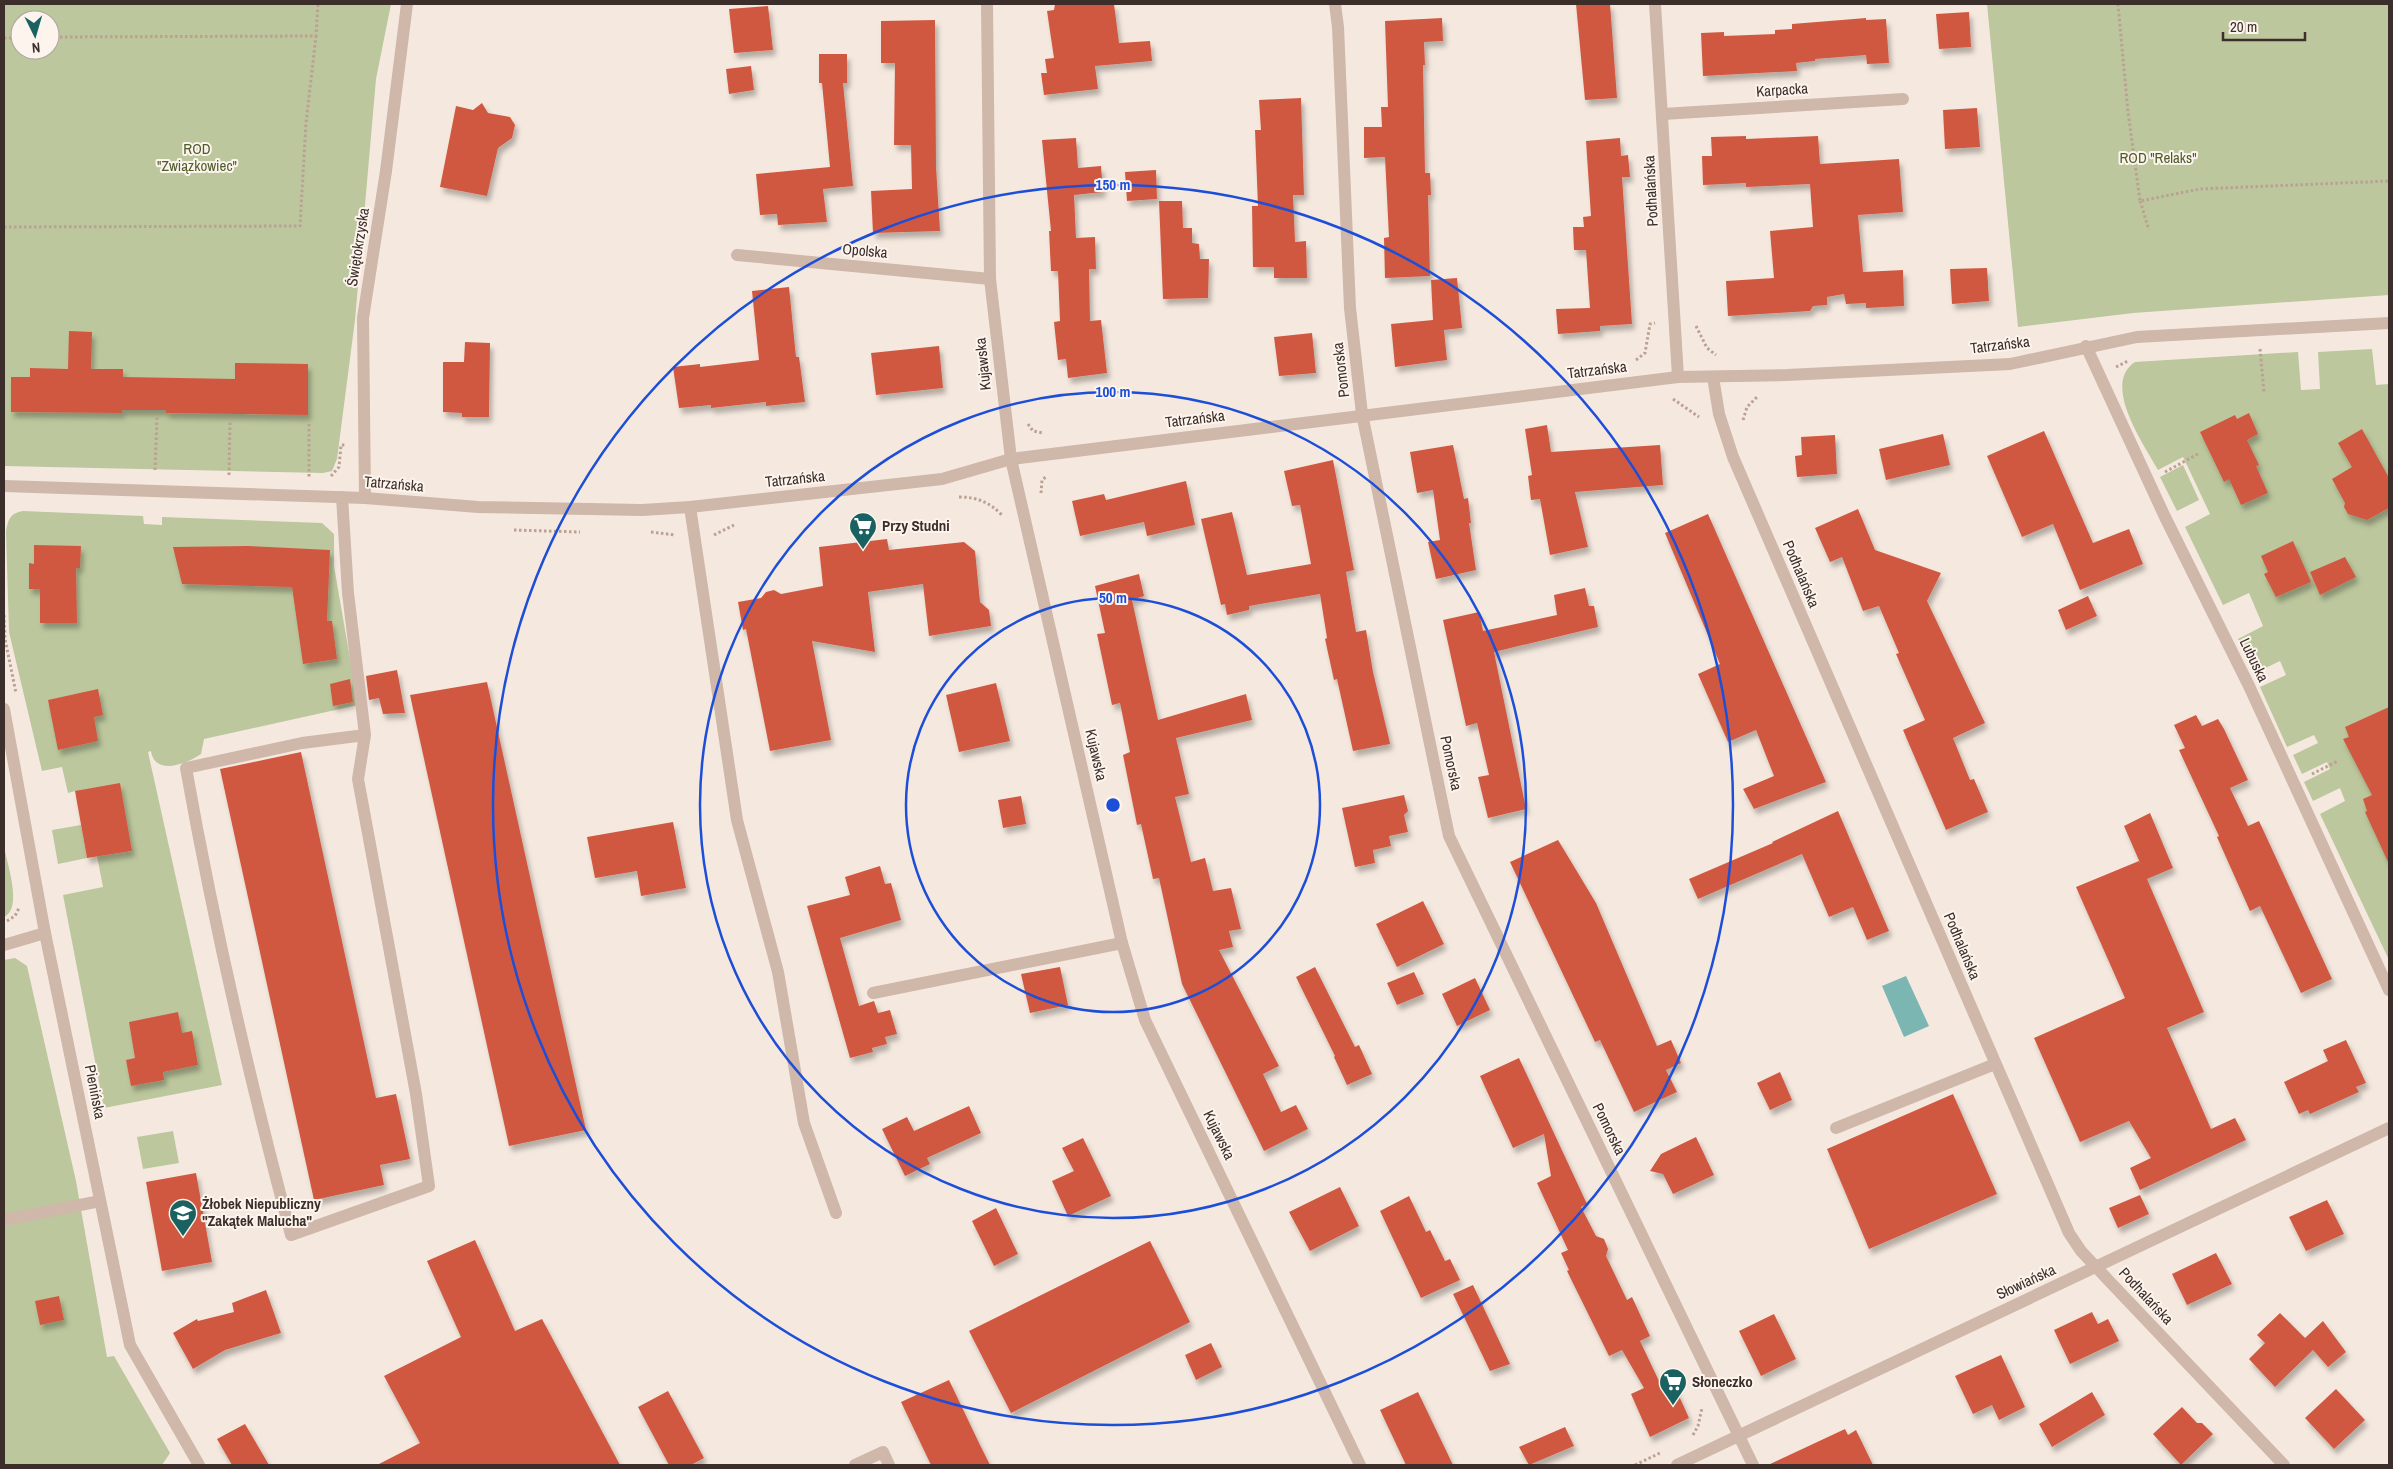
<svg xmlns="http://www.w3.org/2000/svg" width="2393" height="1469" font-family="'Archivo Narrow',sans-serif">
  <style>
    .green { fill: #bcc79d; fill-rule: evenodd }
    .water { fill: #7bb6b3 }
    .building { fill: #d15841; filter: url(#shadow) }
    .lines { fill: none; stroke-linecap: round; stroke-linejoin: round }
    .path { stroke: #bba193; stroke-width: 3; stroke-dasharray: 2.5 2.5; stroke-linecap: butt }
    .service { stroke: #cfb7a9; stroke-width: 12 }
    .minor { stroke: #cfb7a9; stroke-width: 12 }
    .ring { fill: none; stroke: #1d4ed8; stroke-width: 2.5 }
    .labels { text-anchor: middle; stroke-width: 4; stroke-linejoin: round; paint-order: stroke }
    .street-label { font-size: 15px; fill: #3c2e2a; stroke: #fcf4ed }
    .park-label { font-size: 15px; fill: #4f5d2b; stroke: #fcf4ed }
    .poi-label { font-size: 15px; font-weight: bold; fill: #3c2e2a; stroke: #fcf4ed; text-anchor: start }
    .centre { fill: #1d4ed8; stroke: #fcf4ed; stroke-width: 2.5 }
    .ring-label { font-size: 15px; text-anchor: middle; font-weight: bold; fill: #1d4ed8; stroke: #fcf4ed; stroke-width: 4; stroke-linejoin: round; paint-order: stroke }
  </style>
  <defs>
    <filter id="shadow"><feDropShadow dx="3" dy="5.5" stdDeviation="2.5" flood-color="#0004"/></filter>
  </defs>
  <rect width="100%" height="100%" fill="#f5e9df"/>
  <!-- green -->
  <g class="green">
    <path d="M4,4H391L376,79L355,320L337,459L332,471L323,473L4,466ZM20,20H50V50H20Z"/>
    <path d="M1987,4H2389V295L2133,313L2018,327Z"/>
    <path d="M2372,349L2376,385L2389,384V960L2320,814L2345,801L2340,788L2313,801L2304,782L2330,769L2327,762L2302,774L2293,755L2318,743L2314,735L2287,747L2260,687L2286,675L2280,661L2255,673L2238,639L2263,626L2249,593L2223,605L2185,527L2210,514L2185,461L2183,457L2158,470C2144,444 2101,384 2135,362L2298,352L2301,390L2320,389L2318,352Z"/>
    <path d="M2183,465L2199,500L2177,511L2160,477Z"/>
    <path d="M23,511L143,516L144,524L162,525V517L322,523L334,534V566L358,705L204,739L201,754C188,763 155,777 151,751L148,752L222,1085L104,1108L63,895L103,887L97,856L132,851L75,791L68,793L62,767L42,771L9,632L6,532C8,520 10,513 23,511Z"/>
    <path d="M81,825L87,858L58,864L52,830Z"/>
    <path d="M4,847C7,863 23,909 4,917Z"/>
    <path d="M15,958L27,966L76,1181L107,1357L114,1356L170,1453L162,1465H4V960Z"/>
    <path d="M173,1131L179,1163L143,1169L137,1137Z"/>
  </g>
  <!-- water -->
  <path class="water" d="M1906,976L1929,1026L1904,1037L1882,986Z"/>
  <!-- building -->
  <g class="building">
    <path d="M1055,4H1114L1119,43L1150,41L1152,61L1095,66L1098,89L1044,95L1041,73H1047L1045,59L1054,58L1047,11L1054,10Z"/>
    <path d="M1576,4H1610L1617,98L1585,100Z"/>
    <path d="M768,6L773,50L734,53L729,9Z"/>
    <path d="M1969,12L1971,47L1939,49L1936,14Z"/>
    <path d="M1442,18L1443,41L1424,42L1425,65H1423L1425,173H1430L1431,195H1428L1430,276L1385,278L1384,238L1389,237L1385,157L1364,158V127H1382L1381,107H1388L1385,21Z"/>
    <path d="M1866,18V20L1886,19L1889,63L1867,64L1866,55L1815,59V61L1796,63L1797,71L1703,76L1701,33L1724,32V36L1775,34V30L1792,29V24Z"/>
    <path d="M935,20L936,167L940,231L873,233L871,191L912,189L911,145H894L895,63H881V21Z"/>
    <path d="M819,54H847V83H843L853,186L823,189L827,222L778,225L777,214L760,215L756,174L830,167L822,83H819Z"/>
    <path d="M751,66L754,90L729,94L726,69Z"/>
    <path d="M1301,98L1304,195H1293L1295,242L1306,241L1307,278H1274V267H1253L1252,206H1258L1255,130H1261L1259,100Z"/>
    <path d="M482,103L488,113L510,117L515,125L512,138L498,148L487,196L440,187L456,106L473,110Z"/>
    <path d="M1977,108L1980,147L1945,149L1943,110Z"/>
    <path d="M1746,136V139L1818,136L1820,164L1899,159L1903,212L1858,215L1863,272L1903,270L1904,306L1866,308V303L1846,304L1844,294L1827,297V305L1813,306L1810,311L1728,316L1726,281L1774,278L1770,231L1813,227L1810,184L1746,187V183L1703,185L1702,156H1712L1711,137Z"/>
    <path d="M1076,138L1078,168L1101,166L1103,192L1074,195L1076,238L1095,237L1096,269H1089L1090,321L1101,320L1107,373L1068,378L1066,359L1058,360L1054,322L1060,321L1058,271H1051L1049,231H1051L1042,140Z"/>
    <path d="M1620,138L1621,156L1628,155L1630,177H1622L1632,324L1600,326V331L1558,334L1556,309L1590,308L1586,250H1574L1573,227H1584L1583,217L1591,216L1586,141Z"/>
    <path d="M1156,170L1157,199L1127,201L1125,172Z"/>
    <path d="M1159,201H1182L1183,228H1192V243L1199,244L1200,259H1209L1208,298L1163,299Z"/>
    <path d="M1987,268L1989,301L1952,304L1950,269Z"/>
    <path d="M1457,278L1462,328L1444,330L1447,360L1395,367L1391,324L1433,320L1431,280Z"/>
    <path d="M789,287L796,357H799L805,402L766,406V402L711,408V405L679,408L673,367L700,364V367L759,360L752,291Z"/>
    <path d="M69,331L92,332L91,369H123V377L235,379V363L308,364V415L166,413V410H122V413L11,412V377H30V368L68,369Z"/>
    <path d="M1312,333L1316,373L1279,376L1274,337Z"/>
    <path d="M465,342L490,343L489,417H462V413L443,412V362H464Z"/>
    <path d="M939,346L943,388L876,395L871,353Z"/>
    <path d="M2249,413L2258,434L2247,440L2259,465L2256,466L2268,493L2241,505L2229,479L2224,482L2200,432L2235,415L2237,419Z"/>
    <path d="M1547,425L1551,452L1660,445L1663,485L1575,492L1588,547L1550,555L1540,499L1531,500L1528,476L1532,475L1525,429Z"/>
    <path d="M2362,429L2389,478V508L2367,520L2348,514L2344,507L2345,503L2332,479L2352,467L2338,443Z"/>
    <path d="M2044,431L2093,543L2129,529L2143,564L2080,590L2053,524L2022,537L1987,456Z"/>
    <path d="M1943,434L1950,465L1886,480L1879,449Z"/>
    <path d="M1835,435L1837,474L1797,477L1795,456L1802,455L1801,437Z"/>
    <path d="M1453,445L1464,499L1468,498L1471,523H1469L1476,570L1436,579L1428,542L1440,540L1433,490L1417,493L1410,452Z"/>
    <path d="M1333,460L1354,570L1346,572L1356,632L1366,630L1373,672L1389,739L1390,744L1353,751L1337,679L1334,680L1325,639L1327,638L1320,594L1249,606V610L1227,615L1225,604L1221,605L1201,519L1232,512L1247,575L1311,564L1300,505L1292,506L1284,471Z"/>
    <path d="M1186,481L1195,525L1147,536L1144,522L1080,536L1072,501L1104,494L1106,500Z"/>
    <path d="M1858,509L1875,550L1941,573L1927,601L1985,723L1953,738L1970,780L1974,779L1988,812L1946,830L1903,730L1925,720L1896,654L1899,653L1879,606L1863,611L1842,557L1830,562L1815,528Z"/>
    <path d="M1708,514L1826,782L1754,809L1743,789L1774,776L1756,730L1728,742L1698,674L1720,664L1665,533Z"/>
    <path d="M887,539L889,550L964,542L975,551L980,602L989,610L991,626L929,636L923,584L868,592L875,652L812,641L831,740L770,751L746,629L743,630L738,602L761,598L766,592L774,590L781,594L823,586L819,547Z"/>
    <path d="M2293,541L2311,582L2276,597L2264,574L2268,572L2261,556Z"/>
    <path d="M34,545L81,546L80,568H76L77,623H40V589H29V563L34,564Z"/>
    <path d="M248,546L330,550L327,621H332L337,659L303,664L292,587L182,584L173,547Z"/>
    <path d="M2345,557L2356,577L2320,595L2310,572Z"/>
    <path d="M1139,574L1144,596L1132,600L1158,720L1246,694L1252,720L1176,738L1189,794L1175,797L1191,862L1205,858L1213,891L1231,888L1241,929L1229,931L1233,947L1219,950L1279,1066L1263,1074L1281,1112L1296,1105L1308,1129L1264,1151L1182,984L1159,878L1153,879L1141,824L1137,825L1123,755L1130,752L1120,703L1112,705L1097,634L1105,633L1095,586Z"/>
    <path d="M1585,588L1589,606H1594L1598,627L1494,652L1526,809L1488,818L1478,777L1489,775L1477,723L1466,726L1443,620L1479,612L1483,631L1557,615L1554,595Z"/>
    <path d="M2088,596L2097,616L2066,630L2058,610Z"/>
    <path d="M397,670L405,713L383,714L379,698L369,700L366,676Z"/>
    <path d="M350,679L353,702L333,706L330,684Z"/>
    <path d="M487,682L586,1130L509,1146L410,695Z"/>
    <path d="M996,683L1010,741L959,752L946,695Z"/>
    <path d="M98,689L103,715L94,717L98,741L58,750L48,700Z"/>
    <path d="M2389,707V864L2365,812L2367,811L2363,799L2372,795L2343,739L2349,737L2345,727Z"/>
    <path d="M2196,715L2202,726L2218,719L2224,729L2248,780L2230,788L2248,826L2259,821L2332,979L2301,993L2260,906L2250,911L2217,837L2219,836L2179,750L2185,748L2174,725Z"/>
    <path d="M301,752L376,1098L396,1094L410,1159L380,1165L384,1185L314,1200L220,769Z"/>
    <path d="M120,783L132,851L87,858L75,791Z"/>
    <path d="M1404,795L1408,811L1404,815L1408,832L1389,836L1391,846L1373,850L1375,863L1355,867L1342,808Z"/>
    <path d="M1021,796L1026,824L1003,828L998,800Z"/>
    <path d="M1838,811L1889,931L1867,940L1853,907L1829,917L1802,854L1698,899L1689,879L1773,843L1772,842Z"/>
    <path d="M2150,813L2173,868L2147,879L2204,1012L2167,1028L2211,1129L2235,1118L2246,1140L2140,1190L2130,1168L2151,1158L2129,1121L2080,1142L2034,1038L2125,998L2076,887L2139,861L2141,865L2124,826Z"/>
    <path d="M673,822L686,888L641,896L637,871L595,878L587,837Z"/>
    <path d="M1558,840L1596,903L1657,1046L1671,1040L1681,1063L1666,1070L1677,1092L1634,1112L1600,1040L1595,1042L1510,862Z"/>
    <path d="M880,866L885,884L891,883L901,920L840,938L859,1006L874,1001L878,1013L890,1010L897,1034L885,1037L887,1044L872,1048L873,1052L850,1058L807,906L850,895L845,877Z"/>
    <path d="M1423,901L1444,944L1397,967L1376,924Z"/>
    <path d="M1060,967L1068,1005L1030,1013L1021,974Z"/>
    <path d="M1315,967L1355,1047L1359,1045L1372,1074L1347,1085L1334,1057L1335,1056L1296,977Z"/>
    <path d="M1414,972L1424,994L1397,1005L1387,983Z"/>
    <path d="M1475,978L1490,1010L1457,1026L1442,994Z"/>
    <path d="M178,1012L182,1033L192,1031L198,1065L163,1072L164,1080L131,1086L126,1060L135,1058L129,1022Z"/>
    <path d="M2346,1040L2366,1083L2356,1087L2359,1092L2310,1114L2308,1110L2299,1114L2284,1082L2328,1061L2323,1050Z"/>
    <path d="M1519,1058L1587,1204L1581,1207L1596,1236L1604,1239L1608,1249L1606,1256L1627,1300L1632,1297L1650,1336L1640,1341L1659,1381L1670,1376L1689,1418L1650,1437L1631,1394L1644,1388L1622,1350L1609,1356L1567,1271L1569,1270L1561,1253L1568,1250L1537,1183L1551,1176L1544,1134L1513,1148L1480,1076Z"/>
    <path d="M1780,1072L1792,1100L1770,1110L1757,1083Z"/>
    <path d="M1953,1094L1997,1194L1869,1249L1827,1149Z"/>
    <path d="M969,1106L981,1133L927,1158L930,1164L905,1176L882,1129L907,1117L914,1131Z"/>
    <path d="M1696,1137L1714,1175L1673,1194L1663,1174L1650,1171L1661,1154Z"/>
    <path d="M1083,1138L1111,1196L1068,1216L1052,1181L1074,1171L1062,1148Z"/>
    <path d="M196,1173L212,1262L162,1271L146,1182Z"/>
    <path d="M1340,1187L1359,1226L1310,1251L1289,1212Z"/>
    <path d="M2140,1195L2149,1214L2118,1228L2109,1208Z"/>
    <path d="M1409,1196L1426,1232L1430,1230L1445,1261L1450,1259L1460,1280L1421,1298L1380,1211Z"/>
    <path d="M2327,1200L2344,1234L2306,1251L2289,1217Z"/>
    <path d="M996,1208L1018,1254L994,1266L972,1221Z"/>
    <path d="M475,1240L515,1331L542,1319L620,1465H377L420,1443L384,1376L461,1337L427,1261Z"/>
    <path d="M1150,1241L1190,1322L1011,1413L969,1331Z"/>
    <path d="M2216,1253L2232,1284L2187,1305L2172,1274Z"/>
    <path d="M1473,1285L1510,1364L1490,1371L1453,1294Z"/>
    <path d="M266,1290L281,1333L225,1350L193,1369L173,1333L197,1319L198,1321L234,1312L232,1303Z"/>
    <path d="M59,1296L64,1320L40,1325L35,1301Z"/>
    <path d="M2092,1312L2098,1324L2108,1319L2119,1341L2070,1364L2054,1330Z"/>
    <path d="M2280,1313L2305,1338L2323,1321L2346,1352L2328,1367L2313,1350L2275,1387L2249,1359L2265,1343L2257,1335Z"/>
    <path d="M1774,1314L1796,1359L1761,1376L1739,1331Z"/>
    <path d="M1211,1343L1222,1367L1196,1380L1185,1355Z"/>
    <path d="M2001,1355L2025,1407L1999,1420L1992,1405L1973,1414L1955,1376Z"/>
    <path d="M949,1380L980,1445L990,1465H931L901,1402Z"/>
    <path d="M2336,1389L2365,1420L2334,1449L2305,1418Z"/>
    <path d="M668,1391L704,1458L691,1465H669L638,1407Z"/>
    <path d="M1418,1392L1453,1465H1406L1380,1410Z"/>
    <path d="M2092,1392L2105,1415L2052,1447L2039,1424Z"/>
    <path d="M2182,1407L2197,1423H2202L2213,1434L2181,1465L2153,1434Z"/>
    <path d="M245,1424L269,1465H232L217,1439Z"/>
    <path d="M1565,1427L1574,1446L1529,1465L1519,1447Z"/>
    <path d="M1845,1429L1848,1435L1856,1430L1873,1465H1768Z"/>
  </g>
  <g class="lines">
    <!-- path -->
    <g class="path">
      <path d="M2118,4L2128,112L2140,201L2200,189L2389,181"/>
      <path d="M50,37L316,36L318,4"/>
      <path d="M4,38H20"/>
      <path d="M2140,201L2149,230"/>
      <path d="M4,227L300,226L306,123L316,36"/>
      <path d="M1696,326L1707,348L1716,355"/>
      <path d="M2260,349L2264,392"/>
      <path d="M1636,360L1645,353L1650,324L1655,323"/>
      <path d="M2116,367L2128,361"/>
      <path d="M1673,399L1699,417"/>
      <path d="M1743,420L1747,407L1758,396"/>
      <path d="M309,424V477"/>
      <path d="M1028,424L1033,431L1043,433"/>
      <path d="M155,470L157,417"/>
      <path d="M2165,472L2198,454"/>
      <path d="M229,475L230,422"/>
      <path d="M331,476L339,467L341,445H346"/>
      <path d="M1041,493L1042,480L1047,476"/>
      <path d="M959,497C977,497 989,502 1002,515"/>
      <path d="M514,530L580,532"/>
      <path d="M651,532L675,535"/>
      <path d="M714,535L734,525"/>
      <path d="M4,615L5,639L16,693"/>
      <path d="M2312,774L2338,761"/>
      <path d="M7,921L15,916L19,908"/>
      <path d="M1693,1435L1698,1426L1702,1408"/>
      <path d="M1635,1465L1660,1453"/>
    </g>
    <!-- service -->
    <g class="service">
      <path d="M386,171L407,4"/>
      <path d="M342,497L348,593L365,735L358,779L416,1094L429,1186L291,1235C250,1081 214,926 186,768L302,743L365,735"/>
      <path d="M690,507L737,820L778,972L804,1123L836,1213"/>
      <path d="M873,993L1122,943"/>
      <path d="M1836,1128L1995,1064"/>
      <path d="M4,1220L100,1201"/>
      <path d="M855,1465L883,1452L889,1465"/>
    </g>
    <!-- minor -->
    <g class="minor">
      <path d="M987,4L990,279L1011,459L1122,943L1145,1020L1360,1465"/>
      <path d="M1335,4L1338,27L1350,308L1362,414L1449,836L1753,1465"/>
      <path d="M1655,4L1678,377"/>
      <path d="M1663,114L1903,99"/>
      <path d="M737,255L990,279"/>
      <path d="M2086,346L2165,517L2249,686L2389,990"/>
      <path d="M1713,377L1719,414L1733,457L2069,1233L2081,1251L2112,1284L2284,1465"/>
      <path d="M4,486L365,498L478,507L642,510L690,507L942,479L1011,459L1678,377L1787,375L2010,364L2137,337L2389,323"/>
      <path d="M365,498L363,318L386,171"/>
      <path d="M4,709L45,933L130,1345L199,1465"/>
      <path d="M4,945L45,933"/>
      <path d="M1677,1465L2389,1128"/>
    </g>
  </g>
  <!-- distance rings -->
  <g class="ring">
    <circle cx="1113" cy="805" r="207"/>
    <circle cx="1113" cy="805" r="413"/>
    <circle cx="1113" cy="805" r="620"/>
  </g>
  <!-- icons -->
  <defs>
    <g id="supermarket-pin" transform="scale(1.4375)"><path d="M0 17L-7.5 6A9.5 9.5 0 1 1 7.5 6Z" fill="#1a6261" stroke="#fcf4ed"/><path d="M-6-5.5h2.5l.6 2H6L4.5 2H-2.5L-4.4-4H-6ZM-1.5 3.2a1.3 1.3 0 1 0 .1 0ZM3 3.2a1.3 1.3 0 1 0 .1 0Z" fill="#fff"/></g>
    <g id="school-pin" transform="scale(1.4375)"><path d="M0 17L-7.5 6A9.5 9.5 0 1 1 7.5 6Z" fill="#1a6261" stroke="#fcf4ed"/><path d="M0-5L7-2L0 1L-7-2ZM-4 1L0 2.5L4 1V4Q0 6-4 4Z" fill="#fff"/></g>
  </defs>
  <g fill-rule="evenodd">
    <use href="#supermarket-pin" x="863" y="526"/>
    <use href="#school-pin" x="183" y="1213"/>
    <use href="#supermarket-pin" x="1673" y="1382"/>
  </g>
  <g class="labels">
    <!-- street labels -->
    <g class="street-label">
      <text transform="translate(1782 90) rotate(-4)" y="5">Karpacka</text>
      <text transform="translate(1651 191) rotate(-93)" y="5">Podhalańska</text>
      <text transform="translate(358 247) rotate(-81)" y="5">Świętokrzyska</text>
      <text transform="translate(865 251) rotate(5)" y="5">Opolska</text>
      <text transform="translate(2000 345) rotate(-7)" y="5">Tatrzańska</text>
      <text transform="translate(983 364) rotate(-96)" y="5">Kujawska</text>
      <text transform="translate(1341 370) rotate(-97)" y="5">Pomorska</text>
      <text transform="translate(1597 370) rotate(-7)" y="5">Tatrzańska</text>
      <text transform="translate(1195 419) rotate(-7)" y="5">Tatrzańska</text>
      <text transform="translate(795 479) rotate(-6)" y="5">Tatrzańska</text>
      <text transform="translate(394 484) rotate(5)" y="5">Tatrzańska</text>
      <text transform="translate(1801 574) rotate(67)" y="5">Podhalańska</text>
      <text transform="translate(2254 660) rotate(64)" y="5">Lubuska</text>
      <text transform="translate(1096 755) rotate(77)" y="5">Kujawska</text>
      <text transform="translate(1451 763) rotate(78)" y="5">Pomorska</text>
      <text transform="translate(1962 946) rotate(67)" y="5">Podhalańska</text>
      <text transform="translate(95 1092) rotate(79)" y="5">Pienińska</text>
      <text transform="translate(1609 1129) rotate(64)" y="5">Pomorska</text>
      <text transform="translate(1219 1135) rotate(64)" y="5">Kujawska</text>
      <text transform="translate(2026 1282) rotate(-25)" y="5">Słowiańska</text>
      <text transform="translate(2146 1296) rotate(47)" y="5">Podhalańska</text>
    </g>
    <!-- park labels -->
    <g class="park-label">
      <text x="197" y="154">ROD<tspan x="197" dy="17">"Związkowiec"</tspan></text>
      <text x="2158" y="163">ROD "Relaks"</text>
    </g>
    <!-- poi labels -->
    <g class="poi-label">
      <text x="882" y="531">Przy Studni</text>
      <text x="202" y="1209">Żłobek Niepubliczny<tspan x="202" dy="17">"Zakątek Malucha"</tspan></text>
      <text x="1692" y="1387">Słoneczko</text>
    </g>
  </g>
  <circle cx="1113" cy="805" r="8" class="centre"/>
  <g class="ring-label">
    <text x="1113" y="190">150 m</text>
    <text x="1113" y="397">100 m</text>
    <text x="1113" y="603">50 m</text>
  </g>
  <!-- border -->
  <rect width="2393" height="1469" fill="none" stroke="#3c2e2a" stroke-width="10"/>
  <!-- north arrow -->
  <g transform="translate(35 35) rotate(175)"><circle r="24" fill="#fcf4ed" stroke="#afa59f"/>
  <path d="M0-4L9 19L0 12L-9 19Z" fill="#1a6261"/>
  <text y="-8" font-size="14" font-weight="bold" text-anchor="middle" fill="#3c2e2a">N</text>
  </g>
  <!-- scale -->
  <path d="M2223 32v8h82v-8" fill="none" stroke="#3c2e2a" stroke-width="2.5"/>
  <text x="2230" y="32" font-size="15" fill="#3c2e2a" stroke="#fcf4ed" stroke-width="4" paint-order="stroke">20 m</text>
</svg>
